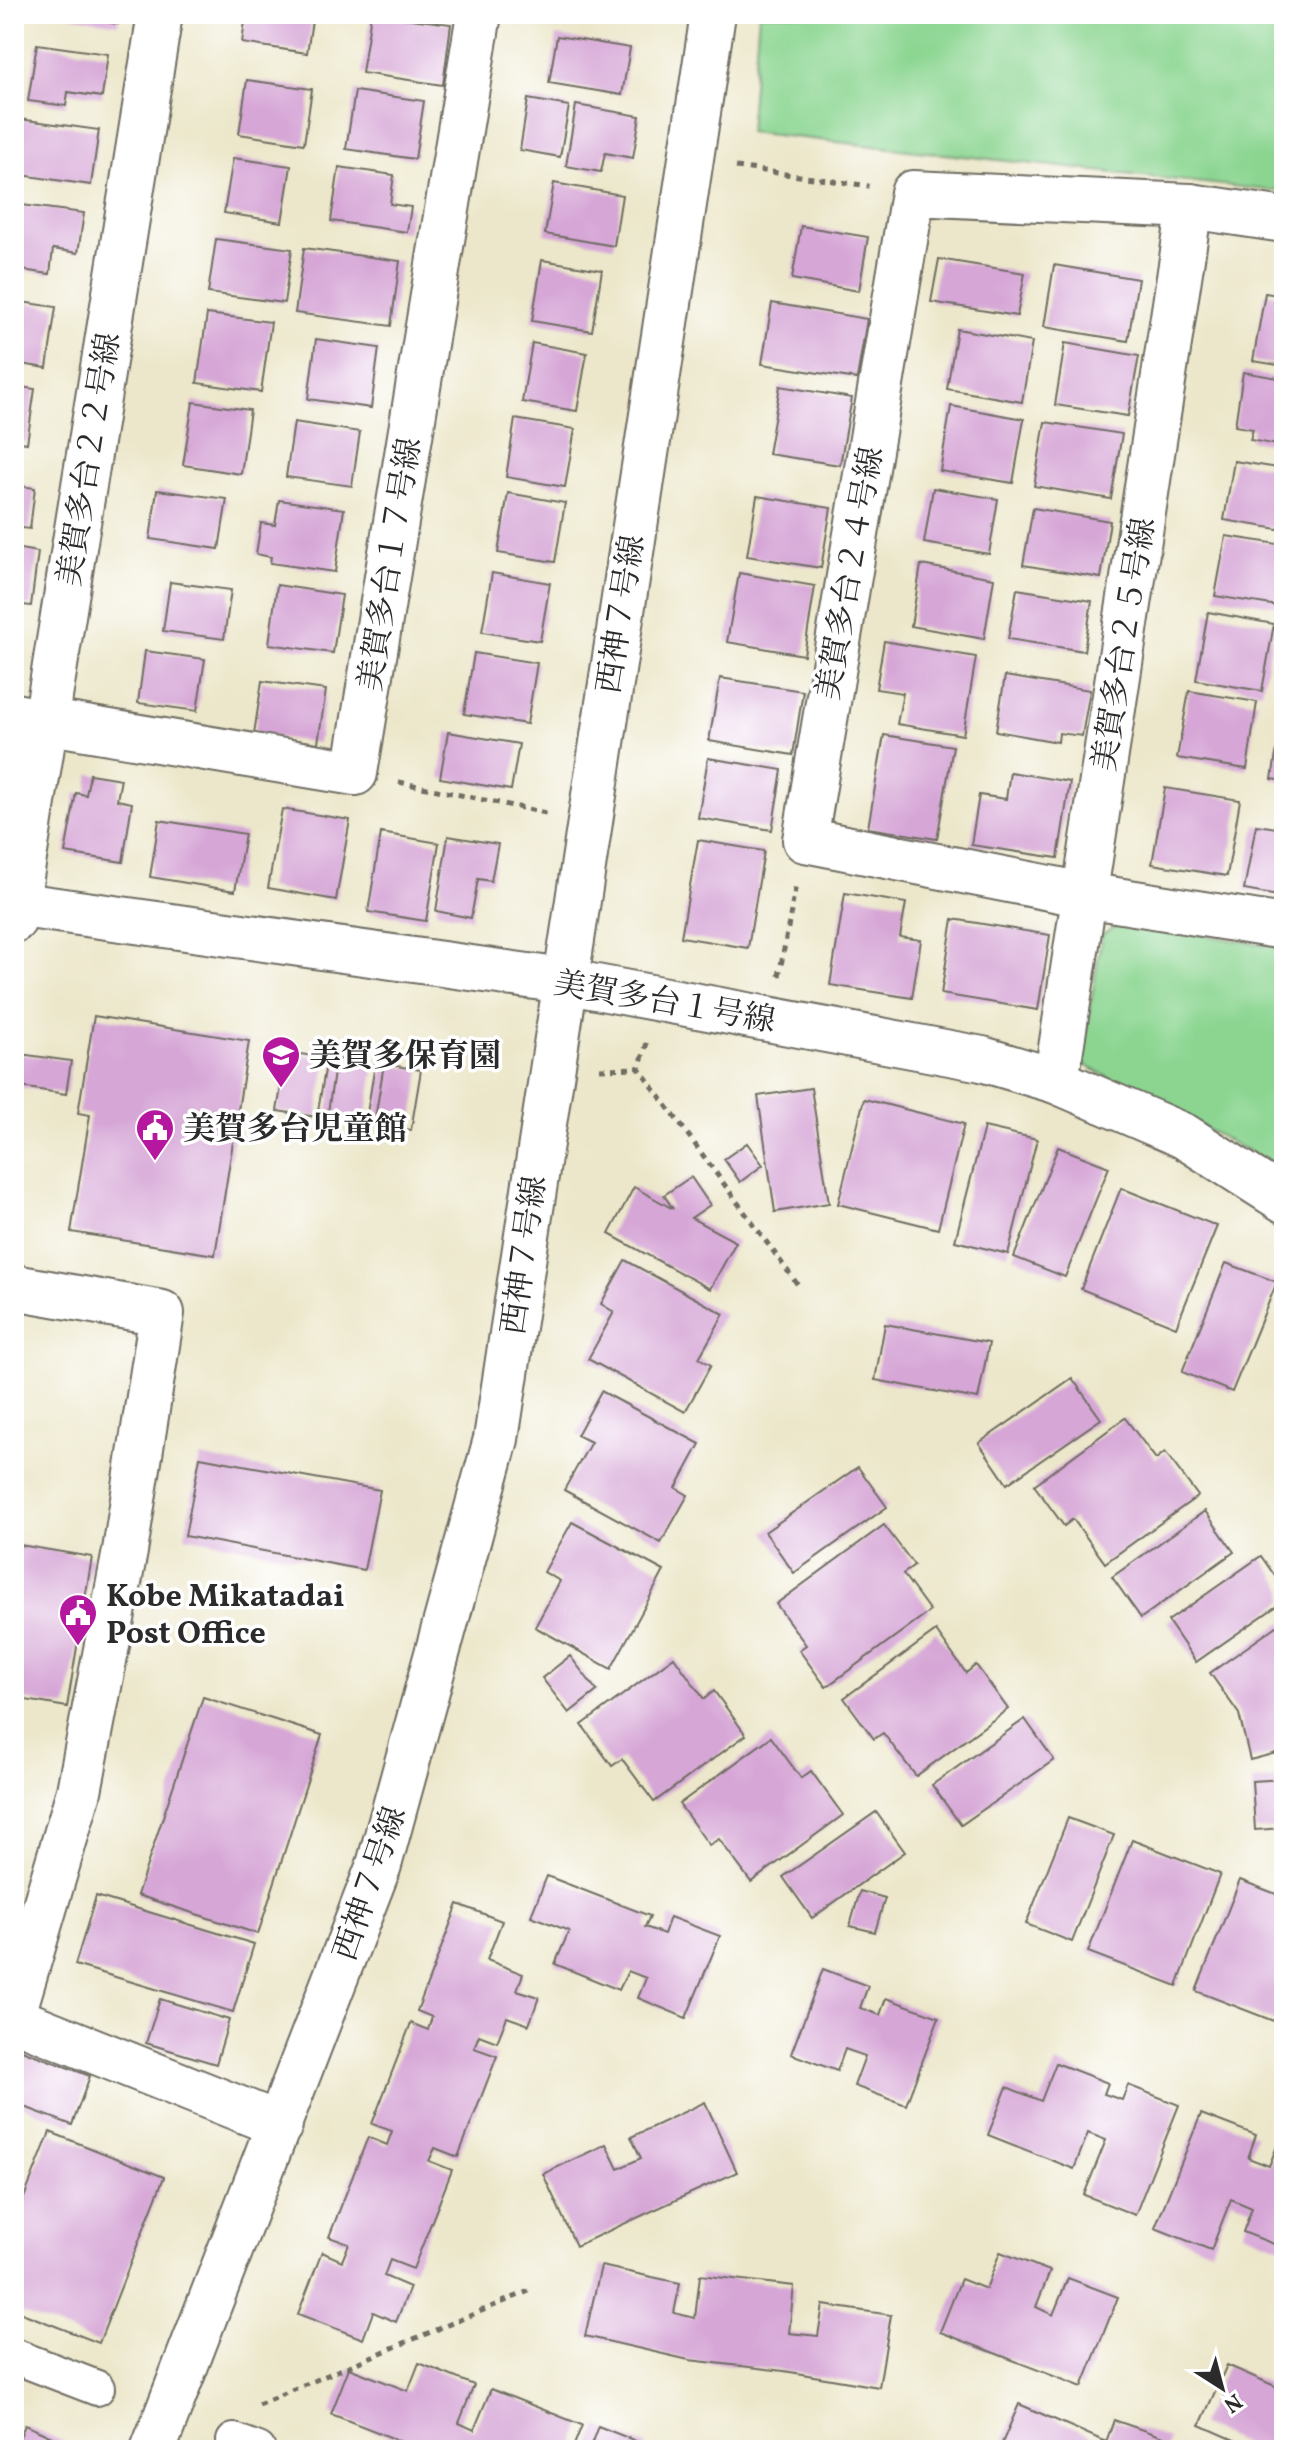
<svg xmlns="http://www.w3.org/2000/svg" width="1298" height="2464" font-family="Vollkorn,'Noto Serif JP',serif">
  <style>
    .green { fill: #8bd591; stroke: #5b805e; stroke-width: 2 }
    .building { fill: #d6a6d6 }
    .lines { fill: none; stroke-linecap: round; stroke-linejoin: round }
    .pedestrian-casing { stroke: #6f6d63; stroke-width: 38 }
    .minor-casing { stroke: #6f6d63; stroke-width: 48 }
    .tertiary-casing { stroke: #6f6d63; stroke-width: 48 }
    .path { stroke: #6f6d63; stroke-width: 5; stroke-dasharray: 6 6; stroke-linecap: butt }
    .pedestrian { stroke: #fff; stroke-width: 34 }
    .minor { stroke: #fff; stroke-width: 44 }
    .tertiary { stroke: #fff; stroke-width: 44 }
    .labels { text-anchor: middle; stroke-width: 7; stroke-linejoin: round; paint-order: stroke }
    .street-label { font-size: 32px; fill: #2b2b2b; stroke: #fff }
    .poi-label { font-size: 32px; font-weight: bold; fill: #2b2b2b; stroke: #fff; text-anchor: start }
  </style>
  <rect width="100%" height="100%" fill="#fff"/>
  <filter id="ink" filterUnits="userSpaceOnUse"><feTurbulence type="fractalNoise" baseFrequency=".0125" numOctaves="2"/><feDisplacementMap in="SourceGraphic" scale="16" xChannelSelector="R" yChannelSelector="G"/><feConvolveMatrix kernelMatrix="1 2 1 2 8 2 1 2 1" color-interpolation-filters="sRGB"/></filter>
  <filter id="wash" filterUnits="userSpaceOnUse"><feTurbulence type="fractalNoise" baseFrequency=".006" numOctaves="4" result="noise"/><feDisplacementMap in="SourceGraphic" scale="32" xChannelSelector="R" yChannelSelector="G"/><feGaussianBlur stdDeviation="1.8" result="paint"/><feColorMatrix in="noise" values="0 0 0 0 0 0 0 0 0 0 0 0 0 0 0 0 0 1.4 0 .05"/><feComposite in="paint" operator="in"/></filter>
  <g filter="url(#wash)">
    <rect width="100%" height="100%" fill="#ece7ca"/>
    <!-- green -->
    <g class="green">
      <path d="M759,14H1284V192L749,132Z"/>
      <path d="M1122,922L1284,948V1170L1081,1063L1102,935Z"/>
    </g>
    <g id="blocks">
      <!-- building -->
      <g class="building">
        <path d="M59,14H119L118,24Z"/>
        <path d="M246,14H313L307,53L242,43Z"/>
        <path d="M371,14L451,24L443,85L362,73Z"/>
        <path d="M557,36L630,48L622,95L549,83Z"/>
        <path d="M37,44L108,54L102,97L68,92L66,106L28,101Z"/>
        <path d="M247,80L312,89L304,144L239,134Z"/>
        <path d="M355,91L424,101L415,159L346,149Z"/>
        <path d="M528,99L569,106L560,157L520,150Z"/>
        <path d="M576,105L640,116L633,158L605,153L601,172L566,166Z"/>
        <path d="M19,119L99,130L91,185L14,174V149Z"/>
        <path d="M233,158L291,166L282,222L224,213Z"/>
        <path d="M339,167L394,175L390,204L411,207L407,232L331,221Z"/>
        <path d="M554,183L622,195L614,246L545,234Z"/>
        <path d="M14,204L84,213L78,253L53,249L50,274L14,269Z"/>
        <path d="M801,226L868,237L859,291L792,279Z"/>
        <path d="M216,239L292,249L284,303L208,293Z"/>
        <path d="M304,248L400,261L391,326L295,313Z"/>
        <path d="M939,259L1025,273L1017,316L931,302Z"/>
        <path d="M542,260L602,270L592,331L532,321Z"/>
        <path d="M1054,265L1138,279L1128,341L1044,327Z"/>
        <path d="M1265,293L1284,296V366L1253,361Z"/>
        <path d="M14,301L56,307L47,368L14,363Z"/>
        <path d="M772,303L867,319L857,379L762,364Z"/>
        <path d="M207,314L271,322L261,392L197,383Z"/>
        <path d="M957,329L1032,342L1022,402L947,389Z"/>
        <path d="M316,339L379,348L371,408L308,399Z"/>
        <path d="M532,343L587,353L577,411L522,402Z"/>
        <path d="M1065,343L1139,356L1128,416L1055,405Z"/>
        <path d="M1243,372L1284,379V446L1250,440L1253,429L1235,426Z"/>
        <path d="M14,386L35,389L27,443L14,441Z"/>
        <path d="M780,386L852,398L840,465L768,454Z"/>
        <path d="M193,402L250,410L241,474L183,465Z"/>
        <path d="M951,406L1024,419L1013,483L940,471Z"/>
        <path d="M515,419L575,429L565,487L506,477Z"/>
        <path d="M294,422L360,432L352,486L286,477Z"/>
        <path d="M1045,422L1122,434L1111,499L1034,486Z"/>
        <path d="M1234,461L1284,469V530L1224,520Z"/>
        <path d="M14,485L35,488L30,529L14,527Z"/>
        <path d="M933,488L998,499L989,554L924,543Z"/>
        <path d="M157,490L227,499L219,549L150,539Z"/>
        <path d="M508,493L565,503L555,562L498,553Z"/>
        <path d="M757,496L831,508L821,568L747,556Z"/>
        <path d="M279,500L344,509L335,572L270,563L271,557L256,554L261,523L275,525Z"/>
        <path d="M1033,508L1110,521L1101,578L1023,565Z"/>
        <path d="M1226,536L1284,545V607L1215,596Z"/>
        <path d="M14,548L38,552L31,606L14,604Z"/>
        <path d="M921,565L994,578L984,639L911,626Z"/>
        <path d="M492,573L550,583L540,641L482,632Z"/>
        <path d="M739,573L815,586L804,655L727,642Z"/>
        <path d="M170,582L231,590L224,639L163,631Z"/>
        <path d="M277,585L342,595L333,653L269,644Z"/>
        <path d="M1017,589L1092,601L1084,651L1008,639Z"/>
        <path d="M1208,612L1274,624L1262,691L1196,680Z"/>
        <path d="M884,641L976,657L963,735L897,724L903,693L876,689Z"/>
        <path d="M145,651L205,659L197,711L138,703Z"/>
        <path d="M474,653L537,663L527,724L464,714Z"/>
        <path d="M1005,676L1090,690L1082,736L1059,733L1058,742L996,731Z"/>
        <path d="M720,678L803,691L793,755L709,741Z"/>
        <path d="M262,681L326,690L318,743L254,734Z"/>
        <path d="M1189,691L1257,702L1247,769L1177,758Z"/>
        <path d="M1282,718H1284V781L1272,779Z"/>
        <path d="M448,732L519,744L511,790L440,778Z"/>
        <path d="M884,735L953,746L937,839L868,828Z"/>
        <path d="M708,758L782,770L772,830L698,818Z"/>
        <path d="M1010,772L1070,782L1058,858L971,845L979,795L1006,799Z"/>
        <path d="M90,774L121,779L117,800L132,803L123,862L65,853L76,793L86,795Z"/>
        <path d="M1165,788L1240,800L1227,876L1152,864Z"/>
        <path d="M282,809L350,820L336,900L268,888Z"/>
        <path d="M159,820L245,834L235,891L150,877Z"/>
        <path d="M1256,825L1284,829V897L1244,890Z"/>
        <path d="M381,833L439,843L426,921L368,912Z"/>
        <path d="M448,836L498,844L491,881L478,879L471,918L436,911Z"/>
        <path d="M698,840L764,851L748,948L681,937Z"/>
        <path d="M845,893L906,903L900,937L921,940L912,998L830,985Z"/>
        <path d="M953,919L1050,935L1038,1010L941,994Z"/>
        <path d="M94,1016L249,1041L215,1255L71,1232L90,1115L78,1113Z"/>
        <path d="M287,1052L327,1058L317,1117L277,1111Z"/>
        <path d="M20,1054L71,1061L66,1094L14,1086Z"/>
        <path d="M336,1059L375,1065L365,1125L327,1119Z"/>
        <path d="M384,1064L421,1070L411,1130L374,1125Z"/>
        <path d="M811,1088L829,1203L775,1212L758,1096Z"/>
        <path d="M864,1099L964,1124L938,1229L838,1204Z"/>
        <path d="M984,1127L1037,1139L1008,1254L955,1241Z"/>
        <path d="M747,1143L763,1165L740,1182L724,1159Z"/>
        <path d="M1058,1147L1109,1167L1065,1277L1014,1257Z"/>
        <path d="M691,1177L710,1205L691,1218L736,1242L710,1289L609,1234L634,1187L673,1209L664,1195Z"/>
        <path d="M1121,1188L1217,1226L1176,1327L1081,1289Z"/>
        <path d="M625,1260L724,1314L699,1358L711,1365L685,1412L588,1359L614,1312L601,1304Z"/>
        <path d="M1226,1263L1277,1282L1232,1392L1182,1372Z"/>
        <path d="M885,1324L989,1343L978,1399L875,1380Z"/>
        <path d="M1072,1378L1101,1419L1007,1484L979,1443Z"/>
        <path d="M601,1391L700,1444L676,1488L688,1495L661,1543L564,1490L591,1442L577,1435Z"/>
        <path d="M1125,1418L1156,1459L1165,1452L1198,1496L1105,1563L1073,1519L1064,1526L1034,1485Z"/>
        <path d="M200,1457L380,1490L364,1570L185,1536Z"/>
        <path d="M858,1467L887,1507L794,1573L765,1532Z"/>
        <path d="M1205,1511L1234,1552L1141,1618L1112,1577Z"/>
        <path d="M572,1522L664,1571L611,1669L535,1627L560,1581L544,1572Z"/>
        <path d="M884,1525L914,1565L903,1574L930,1611L826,1687L799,1650L806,1645L776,1604Z"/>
        <path d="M14,1544L92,1557L67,1707L14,1698Z"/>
        <path d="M1261,1556L1284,1589V1601L1196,1662L1168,1621Z"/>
        <path d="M1284,1621V1751L1250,1760L1239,1714L1210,1673Z"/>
        <path d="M936,1631L966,1673L976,1665L1008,1709L916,1776L883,1733L874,1739L844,1698Z"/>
        <path d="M570,1656L597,1691L569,1713L542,1678Z"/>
        <path d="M674,1657L704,1699L714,1691L746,1735L654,1802L622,1759L612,1766L582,1725Z"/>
        <path d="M203,1697L322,1735L258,1934L137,1895Z"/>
        <path d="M1025,1719L1054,1760L961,1825L932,1785Z"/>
        <path d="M771,1737L801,1778L811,1771L843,1815L751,1882L719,1839L709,1845L679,1804Z"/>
        <path d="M1284,1779V1828L1255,1830L1252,1781Z"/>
        <path d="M876,1812L905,1852L812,1918L783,1877Z"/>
        <path d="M1068,1818L1114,1835L1072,1942L1026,1924Z"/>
        <path d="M1132,1840L1220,1874L1177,1986L1088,1952Z"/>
        <path d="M547,1876L650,1916L645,1927L664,1934L670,1917L720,1936L686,2018L638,1998L646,1978L628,1971L619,1990L555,1964L569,1931L531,1916Z"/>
        <path d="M1240,1880L1284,1897V2025L1196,1991Z"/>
        <path d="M860,1891L885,1898L875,1932L850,1926Z"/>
        <path d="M96,1896L254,1944L233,2012L75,1965Z"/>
        <path d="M458,1904L502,1921L487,1960L523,1974L517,1990L539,1997L529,2025L507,2017L497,2042L479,2035L474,2048L497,2056L458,2157L435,2148L429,2161L452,2170L413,2269L390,2260L384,2276L410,2287L396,2322L373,2312L363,2339L298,2314L322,2252L342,2261L349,2244L329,2237L368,2137L387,2145L392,2131L372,2124L411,2023L428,2030L432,2017L417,2011Z"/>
        <path d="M823,1969L868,1986L860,2008L880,2015L886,1998L939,2017L906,2105L854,2086L865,2056L845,2049L837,2071L791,2054Z"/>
        <path d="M160,1999L229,2020L216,2064L146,2043Z"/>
        <path d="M14,2047L90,2076L72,2125L14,2103Z"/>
        <path d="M1056,2063L1108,2083L1104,2094L1122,2100L1128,2085L1179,2105L1135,2215L1084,2195L1106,2140L1088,2133L1074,2169L988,2135L1007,2087L1041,2101Z"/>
        <path d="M705,2102L737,2172L576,2246L543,2174L606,2144L618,2169L641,2158L631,2137Z"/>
        <path d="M1201,2114L1256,2135L1248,2158L1269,2166L1278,2144L1284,2147V2248L1243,2232L1252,2208L1231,2199L1211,2250L1155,2228Z"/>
        <path d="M50,2132L164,2177L99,2343L14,2310V2223Z"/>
        <path d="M1000,2252L1050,2271L1036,2307L1053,2315L1068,2278L1118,2297L1082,2387L940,2332L961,2279L986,2289Z"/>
        <path d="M601,2266L680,2283L674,2313L695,2318L700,2275L794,2286L789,2333L818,2336L823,2305L891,2315L879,2387L784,2371L689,2360L585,2336Z"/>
        <path d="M419,2363L474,2385L459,2423L474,2430L491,2389L582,2425L572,2450H423L331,2414L349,2368L408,2391Z"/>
        <path d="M1227,2365L1284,2390V2425L1273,2450H1257L1200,2425Z"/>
        <path d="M1019,2404L1106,2442L1114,2420L1169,2439L1165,2450H999Z"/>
        <path d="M25,2425L81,2450H14Z"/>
        <path d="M598,2426L646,2445L644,2450H589Z"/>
      </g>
    </g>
  </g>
  <g filter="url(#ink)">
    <use href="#blocks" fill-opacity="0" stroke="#6f6d63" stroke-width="2"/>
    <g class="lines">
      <!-- pedestrian casing -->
      <g class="pedestrian-casing">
        <g id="pedestrian">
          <path d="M14,2356L97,2388"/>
          <path d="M234,2441L258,2450"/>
        </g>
      </g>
      <!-- minor casing -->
      <g class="minor-casing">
        <g id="minor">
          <path d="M1284,220L1190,206L913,193L805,840L1085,895L1284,927"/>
          <path d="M14,716L355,773L479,14"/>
          <path d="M14,920L160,14"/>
          <path d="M1056,1081L1190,206"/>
          <path d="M14,1287L162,1313L125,1551L79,1791L14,2011"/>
          <path d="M14,2019L280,2125"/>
        </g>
      </g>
      <!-- tertiary casing -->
      <g class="tertiary-casing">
        <g id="tertiary">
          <path d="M14,904L564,981L982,1059L1056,1081L1184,1136L1284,1200"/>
          <path d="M153,2450L379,1865L496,1439L713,14"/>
        </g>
      </g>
      <!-- path -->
      <g class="path">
        <path d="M736,167L869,186"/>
        <path d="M399,782L546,813"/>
        <path d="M779,976L796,884"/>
        <path d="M647,1043L639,1068L798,1285"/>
        <path d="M600,1069L639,1068"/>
        <path d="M258,2404L529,2291"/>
      </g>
      <!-- pedestrian -->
      <use href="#pedestrian" class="pedestrian"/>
      <!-- minor -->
      <use href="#minor" class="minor"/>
      <!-- tertiary -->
      <use href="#tertiary" class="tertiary"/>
    </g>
  </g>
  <!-- icons -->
  <defs>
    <g id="school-pin" transform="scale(2)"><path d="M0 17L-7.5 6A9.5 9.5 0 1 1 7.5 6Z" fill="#b5179e" stroke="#fff"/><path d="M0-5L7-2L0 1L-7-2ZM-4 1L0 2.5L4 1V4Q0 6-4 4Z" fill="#fff"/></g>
    <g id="civic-pin" transform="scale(2)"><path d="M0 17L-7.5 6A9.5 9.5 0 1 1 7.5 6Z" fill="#b5179e" stroke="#fff"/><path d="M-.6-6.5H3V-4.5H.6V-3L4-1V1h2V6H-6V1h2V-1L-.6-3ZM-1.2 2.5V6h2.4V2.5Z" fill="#fff"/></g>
  </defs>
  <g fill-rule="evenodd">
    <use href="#school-pin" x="281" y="1055"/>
    <use href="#civic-pin" x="155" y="1128"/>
    <use href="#civic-pin" x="78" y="1613"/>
  </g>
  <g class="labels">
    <!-- street labels -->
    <g class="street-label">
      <text transform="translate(88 459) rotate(-81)" y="11">美賀多台２２号線</text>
      <text transform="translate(389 564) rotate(-81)" y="11">美賀多台１７号線</text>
      <text transform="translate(849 573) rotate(-80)" y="11">美賀多台２４号線</text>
      <text transform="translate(620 614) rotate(-81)" y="11">西神７号線</text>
      <text transform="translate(1123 644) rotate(-81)" y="11">美賀多台２５号線</text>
      <text transform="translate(665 1001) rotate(10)" y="11">美賀多台１号線</text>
      <text transform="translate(523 1255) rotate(-82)" y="11">西神７号線</text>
      <text transform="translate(369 1883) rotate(-71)" y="11">西神７号線</text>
    </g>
    <!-- poi labels -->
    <g class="poi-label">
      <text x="309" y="1066">美賀多保育園</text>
      <text x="183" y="1139">美賀多台児童館</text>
      <text x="106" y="1606">Kobe Mikatadai<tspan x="106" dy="37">Post Office</tspan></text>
    </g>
  </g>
  <!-- margin -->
  <rect width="1298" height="2464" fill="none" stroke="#fff" stroke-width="48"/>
  <!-- north arrow -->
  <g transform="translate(1222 2388) rotate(144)" stroke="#ffffff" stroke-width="6" paint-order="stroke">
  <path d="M0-6L14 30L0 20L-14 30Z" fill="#2b2b2b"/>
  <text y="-12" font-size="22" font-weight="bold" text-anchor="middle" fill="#2b2b2b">N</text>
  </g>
</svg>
